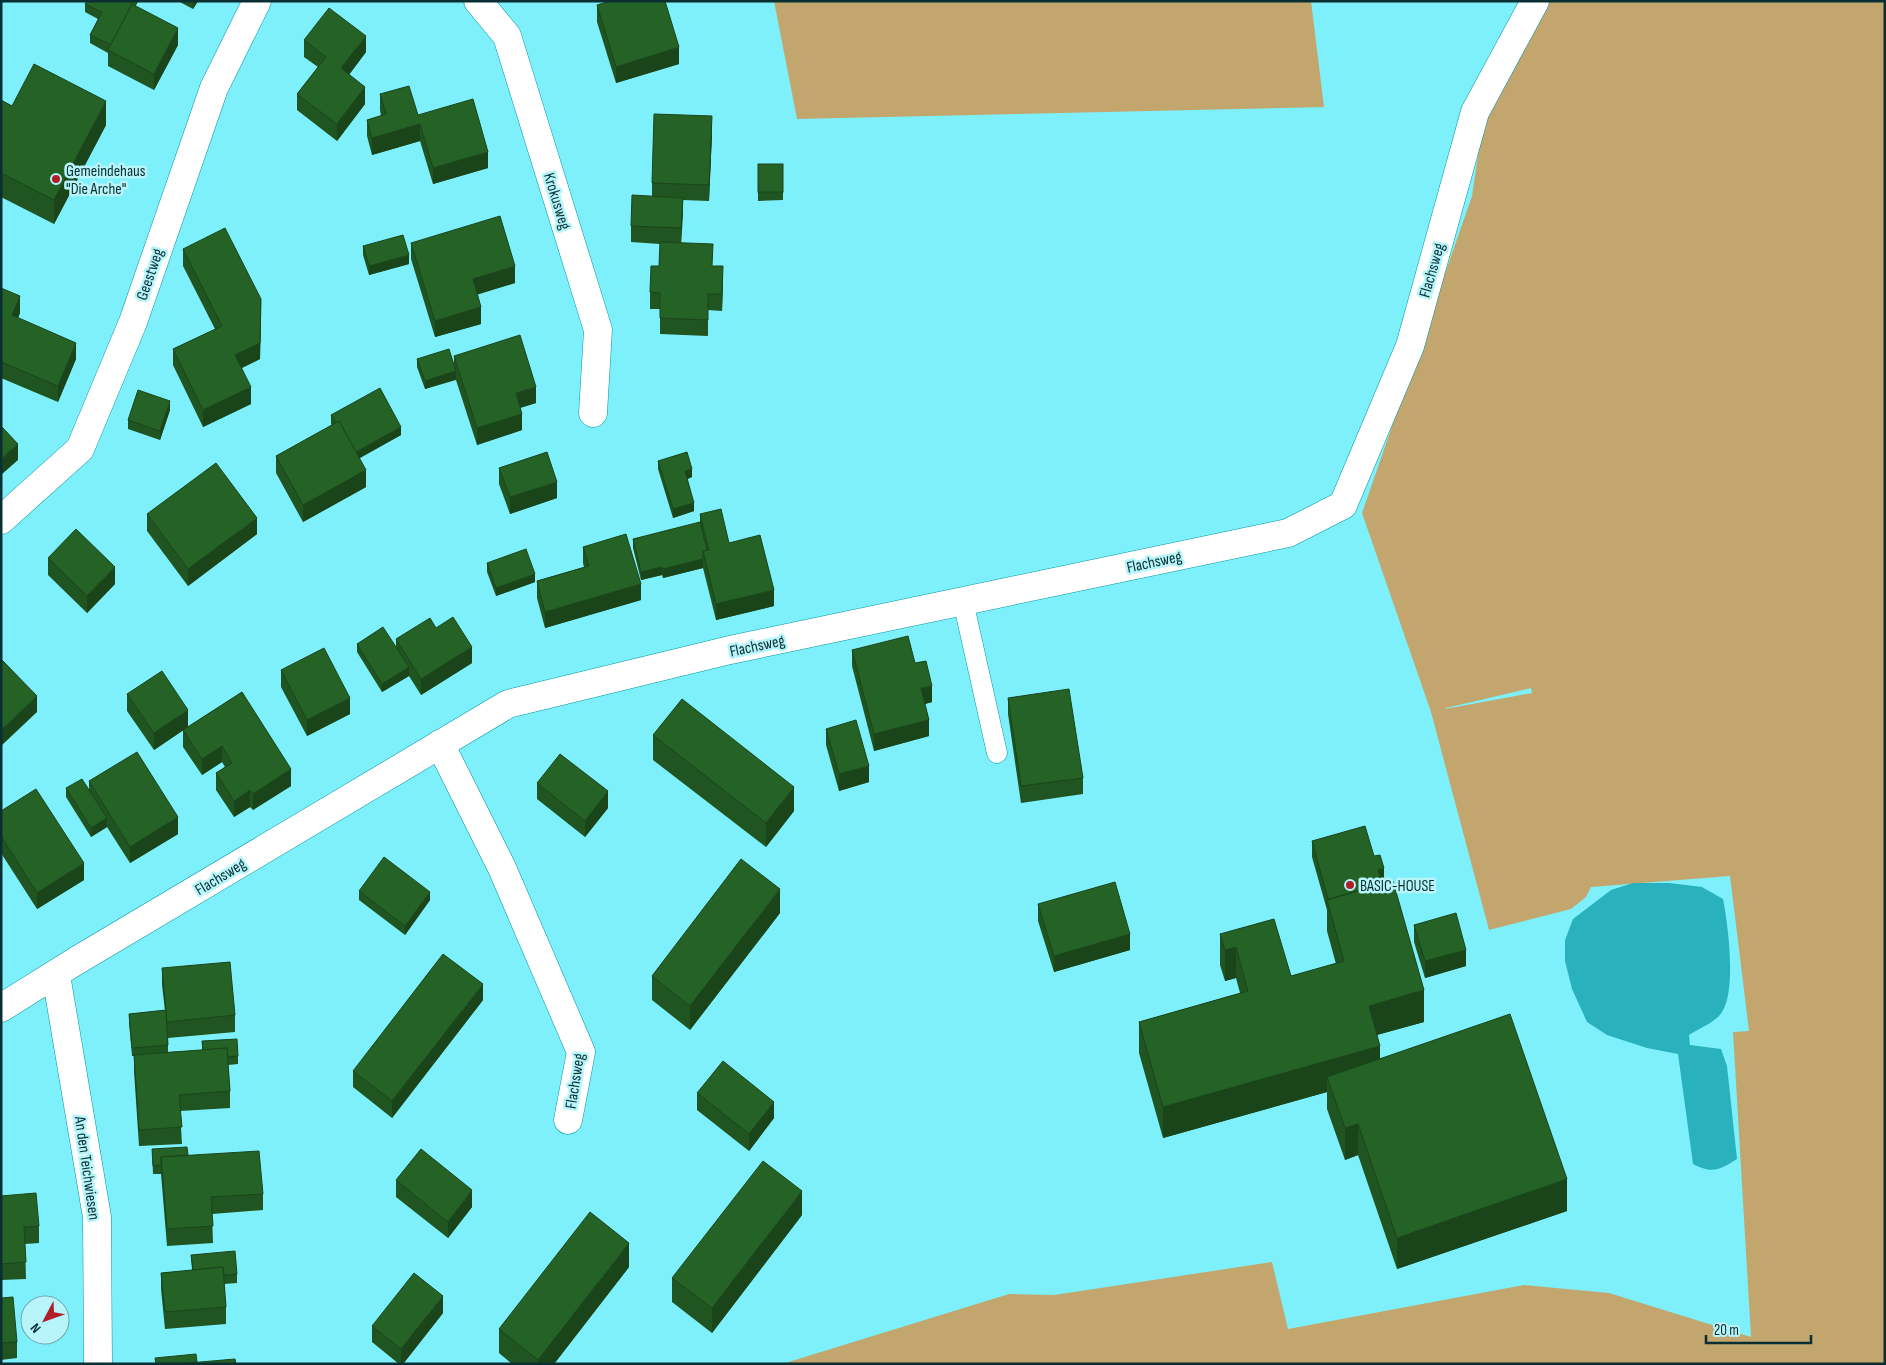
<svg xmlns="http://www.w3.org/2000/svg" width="1886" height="1365" font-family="'Sofia Sans Condensed',sans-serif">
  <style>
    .green { fill: #c2a66e; fill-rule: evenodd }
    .water { fill: #29b2bd }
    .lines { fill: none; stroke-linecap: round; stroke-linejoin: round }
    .service-casing { stroke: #0096a1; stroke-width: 21 }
    .minor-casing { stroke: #0096a1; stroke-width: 29 }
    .service { stroke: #fff; stroke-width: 20 }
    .minor { stroke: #fff; stroke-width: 28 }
    .wall { fill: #205421 }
    .shaded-wall { fill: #1a451b }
    .building { fill: #256226; stroke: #1a451b }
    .poi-dot { fill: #b01e29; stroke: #b7f5fb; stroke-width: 2 }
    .labels { text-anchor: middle; stroke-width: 5; stroke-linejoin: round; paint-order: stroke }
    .poi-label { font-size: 16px; fill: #092f32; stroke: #b7f5fb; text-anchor: start }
    .street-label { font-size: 16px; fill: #092f32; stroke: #b7f5fb }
  </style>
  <rect width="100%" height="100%" fill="#7ef0fb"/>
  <!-- green -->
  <g class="green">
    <path d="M774,1H1311L1324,107L797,119Z"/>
    <path d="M1549,1H1885V1364H782L1009,1294L1054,1295L1272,1262L1288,1329L1524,1285L1609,1293L1751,1337L1733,1032L1749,1031L1730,876L1591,887L1586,897L1571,909L1489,930L1431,712L1362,513L1472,196L1485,108ZM1531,688L1532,693L1445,709L1446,708Z"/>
  </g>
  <!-- water -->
  <path class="water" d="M1633,883H1669L1702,887L1723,899C1728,924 1738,997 1719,1016C1711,1024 1698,1029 1689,1035L1690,1045L1721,1049L1727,1066L1737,1159C1720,1170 1712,1174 1693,1164L1678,1054L1647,1048L1607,1035L1587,1022L1572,989L1565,961V940L1573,919L1611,890Z"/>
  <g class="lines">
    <!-- service casing -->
    <g class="service-casing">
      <path id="service" d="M963,601L997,753"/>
    </g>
    <!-- minor casing -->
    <g class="minor-casing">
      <g id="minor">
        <path d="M478,1L507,36L598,330L593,413"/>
        <path d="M1,520L80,449L133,322L214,88L257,1"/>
        <path d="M440,744L502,868L581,1052L568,1120"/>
        <path d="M56,975L97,1217L98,1364"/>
        <path d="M1,1008L76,961L508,704L730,650L1288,533L1343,505L1410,346L1475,112L1535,1"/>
      </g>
    </g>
    <!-- service -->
    <use href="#service" class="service"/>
    <!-- minor -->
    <use href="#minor" class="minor"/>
  </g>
  <!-- wall -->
  <g class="wall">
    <path d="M178,1H198L193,9Z"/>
    <path d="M85,4L138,8L178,45L154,90L108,66V53L90,43V35L98,19L85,12Z"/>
    <path d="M597,5L679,64L616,83L597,22Z"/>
    <path d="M304,40L366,52L349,75L365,104L337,141L297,110V94L318,67L304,57Z"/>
    <path d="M380,94L418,115L488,168L433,184L420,141L372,155L367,136V120L381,116L380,110Z"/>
    <path d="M1,100L12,106L106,125L54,224L1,197Z"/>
    <path d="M712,133L709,201L683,200L681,242L712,266L723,283L722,311L708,310V336L660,334V309H650V292L659,266L660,244L631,242V226L652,196V183Z"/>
    <path d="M758,164H783V200L758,201Z"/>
    <path d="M411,243L515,283L477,294L481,324L435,337L411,259Z"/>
    <path d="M363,246L409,264L369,275L363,255Z"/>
    <path d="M183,249L261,316L260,359L242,368L251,404L203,427L173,365V349L215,329L183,266Z"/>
    <path d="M1,288L20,313L18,318L76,359L58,402L1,378Z"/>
    <path d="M454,356L536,403L520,408L522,430L477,445L456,380L425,389L417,367V359L454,363Z"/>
    <path d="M170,410L160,440L128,429V420Z"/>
    <path d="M331,415L401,435L359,458L366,487L303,522L276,473V456L332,425L331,424Z"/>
    <path d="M658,461L692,477L687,479L694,511L673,518L658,469Z"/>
    <path d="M499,468L557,498L510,514L499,484Z"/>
    <path d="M147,514L257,534L188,586L147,531Z"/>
    <path d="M700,514L729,543L774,606L716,620L703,568L663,578L662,575L641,580L633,548V539L700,523Z"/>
    <path d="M583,547L641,600L545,628L537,598V581L584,567L583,563Z"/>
    <path d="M48,558L115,584L87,613L48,575Z"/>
    <path d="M487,563L535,582L496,596L487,572Z"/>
    <path d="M436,628L472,663L421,695L409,676L382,692L357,652V644L396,648V639Z"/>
    <path d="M852,650L915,663L932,702L925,704L929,736L874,751L852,666Z"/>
    <path d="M281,670L350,714L307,736L281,687Z"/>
    <path d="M242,692L291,786L253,810L250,807L234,817L216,790V773L225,767L222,762L202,775L183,747V730Z"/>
    <path d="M127,694L188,727L154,750L127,711Z"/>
    <path d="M1008,698L1083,778V794L1021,803L1008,714Z"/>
    <path d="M826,729L869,782L839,791L826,745Z"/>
    <path d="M653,735L794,811L766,847L653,760Z"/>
    <path d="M89,781L178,834L130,863L107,827L91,837L66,797V788L89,789Z"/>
    <path d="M537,783L608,808L585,837L537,799Z"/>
    <path d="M1,811L84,880L37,909L1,853Z"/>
    <path d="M1312,841L1374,856L1384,884L1424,1022L1377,1035L1380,1059L1567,1211L1397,1269L1358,1155L1345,1160L1327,1109V1092L1163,1138L1139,1053V1022L1240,993L1236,978L1225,981L1220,965V934L1291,976L1336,964L1327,931V910L1312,857Z"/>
    <path d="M359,891L430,900L405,935L359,900Z"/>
    <path d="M1038,904L1130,950L1054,972L1038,921Z"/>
    <path d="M780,913L690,1030L652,1000V976Z"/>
    <path d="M1414,925L1466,966L1425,978L1414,942Z"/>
    <path d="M162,968L235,1015V1032L168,1038V1052L202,1050V1041L238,1056V1064L228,1065L230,1091V1108L180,1111L182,1144L139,1146L134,1071V1056H132L129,1022V1014L165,1011L162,985Z"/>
    <path d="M483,1000L392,1118L353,1087V1071Z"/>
    <path d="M697,1093L774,1118L749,1151L697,1110Z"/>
    <path d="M152,1149L188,1155L263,1194V1210L212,1214L213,1243L167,1246L161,1174H153Z"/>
    <path d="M1,1158L2,1165V1181H1Z"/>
    <path d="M396,1180L472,1207L448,1238L396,1197Z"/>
    <path d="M1,1196L39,1226V1243L25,1244L26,1279L1,1280Z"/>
    <path d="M802,1215L712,1333L672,1302V1278Z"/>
    <path d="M191,1255L237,1274V1283L224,1284L226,1307V1324L165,1329L161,1289V1273L192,1270Z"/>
    <path d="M629,1267L554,1364H512L499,1353V1329Z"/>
    <path d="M1,1298L17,1342V1358L1,1360Z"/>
    <path d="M443,1313L403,1364H399L372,1342V1326Z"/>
  </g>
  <!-- shaded-wall -->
  <g class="shaded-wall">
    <path d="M193,1H198L193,9Z"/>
    <path d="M178,28V45L154,90V74Z"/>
    <path d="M366,36V52L341,85V68Z"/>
    <path d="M679,47V64L616,83V67Z"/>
    <path d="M365,87V104L337,141V124Z"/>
    <path d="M106,101V125L54,224V200Z"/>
    <path d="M712,116V133L709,201V185Z"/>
    <path d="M420,124V141L372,155V138Z"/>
    <path d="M488,152V168L433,184V168Z"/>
    <path d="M683,198V214L681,245V228Z"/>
    <path d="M409,255V264L369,275V266Z"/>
    <path d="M515,266V283L473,296V279Z"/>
    <path d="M723,266V283L722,311V294Z"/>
    <path d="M20,296V313L12,332V315Z"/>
    <path d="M261,299L260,359L235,371V355Z"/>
    <path d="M481,307V324L435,337V321Z"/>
    <path d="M76,343V359L58,402V386Z"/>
    <path d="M456,371V379L425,389V381Z"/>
    <path d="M251,387V404L203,427V410Z"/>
    <path d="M536,387V403L516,409V393Z"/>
    <path d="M170,401V410L160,440V431Z"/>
    <path d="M522,414V430L477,445V428Z"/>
    <path d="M401,427V435L353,462V453Z"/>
    <path d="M18,444V460L1,475V459Z"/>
    <path d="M692,469V477L685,480V471Z"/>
    <path d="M366,470V487L303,522V505Z"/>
    <path d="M557,482V498L510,514V497Z"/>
    <path d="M694,503V511L673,518V509Z"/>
    <path d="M257,518V534L188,586V569Z"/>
    <path d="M703,559V568L663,578V569Z"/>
    <path d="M115,567V584L87,613V596Z"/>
    <path d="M662,567V575L641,580V572Z"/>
    <path d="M535,574V582L496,596V588Z"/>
    <path d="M641,584V600L545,628V612Z"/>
    <path d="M774,590V606L716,620V604Z"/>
    <path d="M472,647V663L421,695V679Z"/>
    <path d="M409,667V676L382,692V684Z"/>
    <path d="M932,686V702L921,705V688Z"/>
    <path d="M37,696V712L1,746V730Z"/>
    <path d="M350,698V714L307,736V720Z"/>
    <path d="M188,710V727L154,750V733Z"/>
    <path d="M929,720V736L874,751V734Z"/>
    <path d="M222,746V762L202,775V759Z"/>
    <path d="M869,766V782L839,791V774Z"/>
    <path d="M291,769V786L253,810V794Z"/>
    <path d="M794,787V811L766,847V823Z"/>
    <path d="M250,790V807L234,817V801Z"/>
    <path d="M608,791V808L585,837V821Z"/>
    <path d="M178,817V834L130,863V847Z"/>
    <path d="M107,818V827L91,837V828Z"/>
    <path d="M84,863V880L37,909V893Z"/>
    <path d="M1384,868V884L1378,886V870Z"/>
    <path d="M780,889V913L690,1030V1006Z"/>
    <path d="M430,892V900L405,935V926Z"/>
    <path d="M1130,934V950L1054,972V956Z"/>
    <path d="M1236,947V978L1225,981V950Z"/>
    <path d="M1466,950V966L1425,978V961Z"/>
    <path d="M483,984V1000L392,1118V1101Z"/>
    <path d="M1424,990V1022L1369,1037V1006Z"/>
    <path d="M1380,1046V1077H1327V1092L1163,1138V1107Z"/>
    <path d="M774,1102V1118L749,1151V1134Z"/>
    <path d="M1358,1124V1155L1345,1160V1128Z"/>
    <path d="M1567,1179V1211L1397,1269V1238Z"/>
    <path d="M472,1190V1207L448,1238V1222Z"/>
    <path d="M802,1191V1215L712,1333V1308Z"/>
    <path d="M629,1243V1267L554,1364H538V1360Z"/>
    <path d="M443,1296V1313L403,1364H401V1349Z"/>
  </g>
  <!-- building -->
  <g class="building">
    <path d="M87,1H138L135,6L132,4L111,45L90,35L102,12L85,4Z"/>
    <path d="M610,1H665L679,47L616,67L597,5Z"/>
    <path d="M132,4L178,28L154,74L108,50Z"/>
    <path d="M329,8L366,36L341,68L365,87L337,124L297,94L326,57L304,40Z"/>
    <path d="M34,64L106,101L54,200L1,173V100L12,106Z"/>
    <path d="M409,86L418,115L473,99L488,152L433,168L420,124L372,138L367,120L386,114L380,94Z"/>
    <path d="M654,114L712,116L709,185L652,183Z"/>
    <rect x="758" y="164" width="25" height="28"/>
    <path d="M632,195L683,198L681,228L631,226Z"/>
    <path d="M500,216L515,266L473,279L481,307L435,321L411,243Z"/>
    <path d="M225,228L261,299L260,343L235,355L251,387L203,410L173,349L222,326L183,249Z"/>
    <path d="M403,235L409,255L369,266L363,246Z"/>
    <path d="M660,242L713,244L712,266H723L722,294H708V320L660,318V293L650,292L651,266H659Z"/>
    <path d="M1,288L20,296L12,315L76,343L58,386L1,362Z"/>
    <path d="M520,335L536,387L516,393L522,414L477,428L454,356Z"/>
    <path d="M449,349L456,371L425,381L417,359Z"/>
    <path d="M380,388L401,427L356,452L339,421L336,423L331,415Z"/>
    <path d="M138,390L170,401L160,431L128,420Z"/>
    <path d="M339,421L366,470L303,505L276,456Z"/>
    <path d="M1,426L18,444L1,459Z"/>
    <path d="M547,452L557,482L510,497L499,468Z"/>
    <path d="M687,452L692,469L685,471L694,503L673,509L658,461Z"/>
    <path d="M216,463L257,518L188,569L147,514Z"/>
    <path d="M721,509L729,543L760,535L774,590L716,604L703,551L709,550L700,514Z"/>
    <path d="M700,522L707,550L703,551V559L663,569L662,567L641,572L633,539Z"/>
    <path d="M76,529L115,567L87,596L48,558Z"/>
    <path d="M626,534L641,584L545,612L537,581L589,566L583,547Z"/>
    <path d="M526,549L535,574L496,588L487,563Z"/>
    <path d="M453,617L472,647L421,679L396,639L430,618L436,628Z"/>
    <path d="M383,627L409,667L382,684L357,644Z"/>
    <path d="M908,636L915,663L926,661L932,686L921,688L929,720L874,734L852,650Z"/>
    <path d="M324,648L350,698L307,720L281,670Z"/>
    <path d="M1,659L37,696L1,730Z"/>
    <path d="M162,671L188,710L154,733L127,694Z"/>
    <path d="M1069,689L1083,778L1021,786L1008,698Z"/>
    <path d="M242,692L291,769L253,794L250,790L234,801L216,773L232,763L222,746L202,759L183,730Z"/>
    <path d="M682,699L794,787L766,823L653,735Z"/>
    <path d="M856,720L869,766L839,774L826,729Z"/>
    <path d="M137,752L178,817L130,847L89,781Z"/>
    <path d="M560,754L608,791L585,821L537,783Z"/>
    <path d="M82,779L107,818L91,828L66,788Z"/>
    <path d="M36,789L84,863L37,893L1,836V811Z"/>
    <path d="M1365,826L1374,856L1380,855L1384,868L1378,870L1382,884L1328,899L1312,841Z"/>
    <path d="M384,857L430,892L405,926L359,891Z"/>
    <path d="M741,859L780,889L690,1006L652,976Z"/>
    <path d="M1393,881L1424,990L1369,1006L1380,1046L1163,1107L1139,1022L1248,991L1236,947L1225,950L1220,934L1274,919L1291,976L1344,961L1327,900Z"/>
    <path d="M1115,882L1130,934L1054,956L1038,904Z"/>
    <path d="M1456,913L1466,950L1425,961L1414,925Z"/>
    <path d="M443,954L483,984L392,1101L353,1071Z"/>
    <path d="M230,962L235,1015L167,1022L162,968Z"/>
    <path d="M166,1010L168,1045L132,1048L129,1014Z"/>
    <path d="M1510,1014L1567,1179L1397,1238L1358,1124L1345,1128L1327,1077Z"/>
    <path d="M237,1039L238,1056L228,1057L227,1048L203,1050L202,1041Z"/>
    <path d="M227,1048L230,1091L179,1095L182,1127L139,1130L134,1055Z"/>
    <path d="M723,1061L774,1102L749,1134L697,1093Z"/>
    <path d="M187,1147L188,1155L161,1157V1165L153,1166L152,1149Z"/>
    <path d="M421,1149L472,1190L448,1222L396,1180Z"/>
    <path d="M259,1151L263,1194L211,1197L213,1226L167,1229L161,1157Z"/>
    <path d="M763,1161L802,1191L712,1308L672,1278Z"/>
    <path d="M36,1193L39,1226L24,1227L26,1262L1,1264V1196Z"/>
    <path d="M590,1212L629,1243L538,1360L499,1329Z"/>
    <path d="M235,1251L237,1274L224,1275L223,1267L193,1270L191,1255Z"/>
    <path d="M223,1267L226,1307L165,1312L161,1273Z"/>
    <path d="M414,1273L443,1296L401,1349L372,1326Z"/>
    <path d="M13,1297L17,1342L1,1343V1298Z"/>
    <path d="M196,1354L197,1362L177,1364H156L155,1358Z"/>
    <path d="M235,1359L236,1364H177Z"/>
  </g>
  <!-- markers -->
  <g class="poi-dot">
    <circle cx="56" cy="179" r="5"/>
    <circle cx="1350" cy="885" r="5"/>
  </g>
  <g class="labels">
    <!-- poi labels -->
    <g class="poi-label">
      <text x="66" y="176">Gemeindehaus<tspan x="66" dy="18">"Die Arche"</tspan></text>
      <text x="1360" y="891">BASIC-HOUSE</text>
    </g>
    <!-- street labels -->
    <g class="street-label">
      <text transform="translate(558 201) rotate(73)" y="6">Krokusweg</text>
      <text transform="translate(1431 270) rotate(-74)" y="6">Flachsweg</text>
      <text transform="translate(149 274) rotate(-71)" y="6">Geestweg</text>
      <text transform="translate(1154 561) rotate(-12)" y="6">Flachsweg</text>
      <text transform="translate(757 645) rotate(-12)" y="6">Flachsweg</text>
      <text transform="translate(220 876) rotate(-31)" y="6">Flachsweg</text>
      <text transform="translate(574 1081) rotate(-81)" y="6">Flachsweg</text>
      <text transform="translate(88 1168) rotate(82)" y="6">An den Teichwiesen</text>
    </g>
  </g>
  <!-- border -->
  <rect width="1886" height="1365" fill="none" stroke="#092f32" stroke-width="5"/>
  <!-- north arrow -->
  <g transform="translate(45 1320) rotate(229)"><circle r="24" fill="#b7f5fb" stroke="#71a6ab"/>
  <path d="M0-4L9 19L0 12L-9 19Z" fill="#b01e29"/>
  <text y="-8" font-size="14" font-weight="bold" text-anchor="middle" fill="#092f32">N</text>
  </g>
  <!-- scale -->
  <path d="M1706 1335v8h105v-8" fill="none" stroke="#092f32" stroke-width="2.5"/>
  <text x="1714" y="1335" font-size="15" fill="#092f32" stroke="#b7f5fb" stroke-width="4" paint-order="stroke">20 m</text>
</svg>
